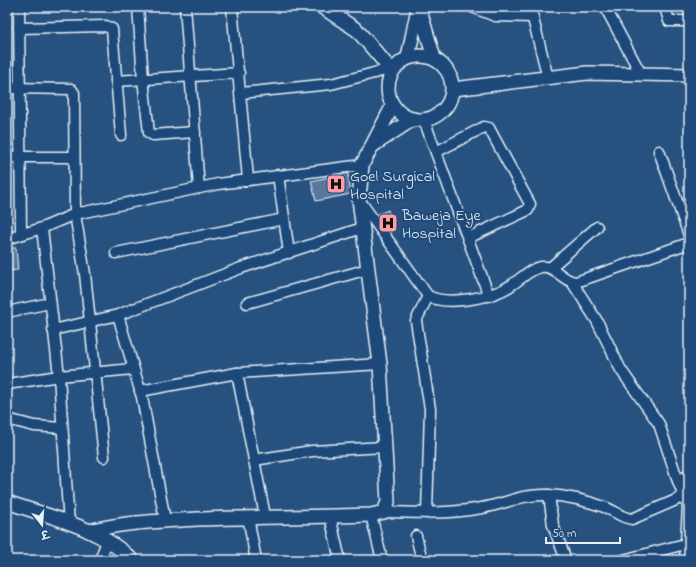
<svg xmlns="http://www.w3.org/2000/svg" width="696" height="567" font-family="'Indie Flower','Playpen Sans Deva',sans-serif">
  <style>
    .building { fill: #57789d; stroke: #e8f1f8 }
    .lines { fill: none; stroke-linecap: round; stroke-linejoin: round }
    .minor-casing { stroke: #e8f1f8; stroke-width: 13 }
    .tertiary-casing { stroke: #e8f1f8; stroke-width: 16 }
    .minor { stroke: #1f4a7a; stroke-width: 10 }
    .tertiary { stroke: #1f4a7a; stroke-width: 13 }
    .labels { text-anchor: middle; stroke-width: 4; stroke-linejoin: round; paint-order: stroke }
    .poi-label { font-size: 16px; fill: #e8f1f8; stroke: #1f4a7a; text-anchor: start }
  </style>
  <rect width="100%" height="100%" fill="#27517f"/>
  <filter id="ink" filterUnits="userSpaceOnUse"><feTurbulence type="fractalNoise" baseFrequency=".025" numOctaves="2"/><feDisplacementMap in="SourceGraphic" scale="8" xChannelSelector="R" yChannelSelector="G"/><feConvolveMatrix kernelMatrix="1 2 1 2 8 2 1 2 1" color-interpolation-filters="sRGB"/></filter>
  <g filter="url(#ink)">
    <!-- building -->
    <g class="building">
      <path d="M348,173L351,194L316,201L311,181Z"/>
      <path d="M388,210L393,223L386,226L378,214Z"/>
      <path d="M7,248H16L18,270L7,271Z"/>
    </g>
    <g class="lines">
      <!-- minor casing -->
      <g class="minor-casing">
        <g id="minor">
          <path d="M19,7L21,234"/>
          <path d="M138,7L143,79L149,133L153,135L195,132"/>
          <path d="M185,7L199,188"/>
          <path d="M232,7L248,179"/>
          <path d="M472,7L495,16L533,17"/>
          <path d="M530,7L548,78"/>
          <path d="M605,7L641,74"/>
          <path d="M665,7L669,21H689"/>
          <path d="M19,28L106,26L112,29L121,135"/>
          <path d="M116,81L239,73"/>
          <path d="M7,88L71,89L74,93L75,214L85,274L104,457"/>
          <path d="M241,93L331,84L390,69"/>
          <path d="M424,120L489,296"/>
          <path d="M659,151L689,235"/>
          <path d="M436,152L484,127L489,128L530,204L528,210L468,238"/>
          <path d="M7,157H74"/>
          <path d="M278,175L289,253"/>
          <path d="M360,201L428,296C447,306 492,298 510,286C520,280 529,269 541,267C554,264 563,282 576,282L689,243"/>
          <path d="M42,228L59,376L69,524"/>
          <path d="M7,239L42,228L75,214L104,208L218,184L362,165"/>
          <path d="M116,253L284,219"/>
          <path d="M550,268L597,227"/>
          <path d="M572,282L597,321L621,370L659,424L678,481"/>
          <path d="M247,303L368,269"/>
          <path d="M7,312L50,303"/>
          <path d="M118,315L142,397L165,520"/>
          <path d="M53,330L118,315L241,268L362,228"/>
          <path d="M237,373L265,516"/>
          <path d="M7,384L59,376L133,369"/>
          <path d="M140,391L237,373L380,364"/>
          <path d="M7,419L34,426L62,428"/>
          <path d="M254,460L312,451L385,447"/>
          <path d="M549,495L553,525L566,560"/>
          <path d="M686,502L678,481L689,475"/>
          <path d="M384,512C417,513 449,514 482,508C506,504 521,494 547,495C568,496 588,501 607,508C616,512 622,518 632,519L683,497"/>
          <path d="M427,513L430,409L416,321L428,296"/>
          <path d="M371,515L382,560"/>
          <path d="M330,516L340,560"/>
          <path d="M248,517L256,560"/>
          <path d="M416,536L422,560"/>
          <path d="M100,560L107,541"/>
          <path d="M623,560L685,544"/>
          <path d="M685,560L688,506"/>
        </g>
      </g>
      <!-- tertiary casing -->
      <g class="tertiary-casing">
        <g id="tertiary">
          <path d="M322,7L357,30L392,71"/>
          <path d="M419,7L434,58"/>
          <circle cx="420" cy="88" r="32"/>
          <path d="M408,57L418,8"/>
          <path d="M453,89L587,73L689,75"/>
          <path d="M372,146L413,119"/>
          <path d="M7,502C49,517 100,527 132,560"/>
          <path d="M89,531C124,522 161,521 197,519C255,517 313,517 371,515L384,512L388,502L380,364L359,199L362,165L393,105"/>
        </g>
      </g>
      <!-- minor -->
      <use href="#minor" class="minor"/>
      <!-- tertiary -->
      <use href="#tertiary" class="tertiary"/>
    </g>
  </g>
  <!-- icons -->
  <defs>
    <g id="hospital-square" transform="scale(1)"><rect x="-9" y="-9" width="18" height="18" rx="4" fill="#ff9aa2" stroke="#1f4a7a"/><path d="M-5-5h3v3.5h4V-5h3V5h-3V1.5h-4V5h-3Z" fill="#111"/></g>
  </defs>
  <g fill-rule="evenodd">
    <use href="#hospital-square" x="336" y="184"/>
    <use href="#hospital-square" x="388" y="223"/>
  </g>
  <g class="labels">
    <!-- poi labels -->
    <g class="poi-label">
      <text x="350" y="181">Goel Surgical<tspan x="350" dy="18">Hospital</tspan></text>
      <text x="402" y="220">Baweja Eye<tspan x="402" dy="18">Hospital</tspan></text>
    </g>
  </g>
  <!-- margin -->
  <rect width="696" height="567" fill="none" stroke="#1f4a7a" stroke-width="24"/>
  <rect x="12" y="12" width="672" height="543" fill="none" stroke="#e8f1f8" stroke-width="1.5" filter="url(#ink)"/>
  <!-- north arrow -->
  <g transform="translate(42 525) rotate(163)" stroke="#1f4a7a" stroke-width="3" paint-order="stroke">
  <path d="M0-3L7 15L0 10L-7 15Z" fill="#e8f1f8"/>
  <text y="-6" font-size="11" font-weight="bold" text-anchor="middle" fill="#e8f1f8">उ</text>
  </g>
  <!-- scale -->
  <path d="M546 537v6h74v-6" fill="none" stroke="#e8f1f8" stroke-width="2"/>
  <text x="552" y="537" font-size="12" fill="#e8f1f8" stroke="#1f4a7a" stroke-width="3" paint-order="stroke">50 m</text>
</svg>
